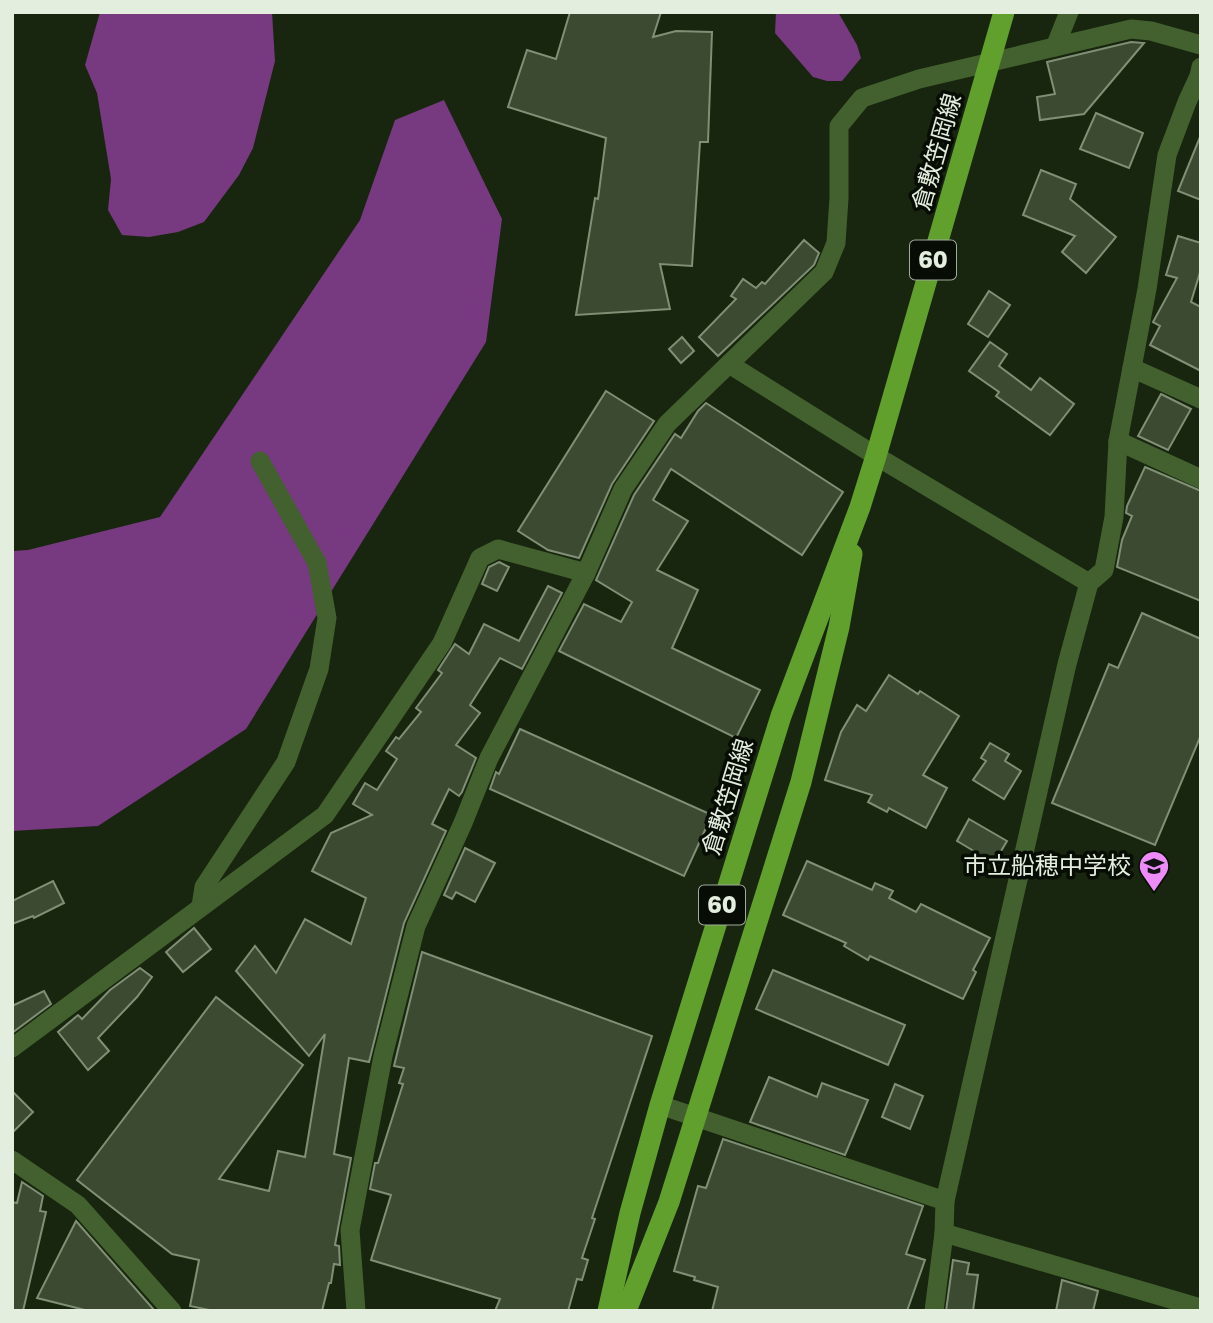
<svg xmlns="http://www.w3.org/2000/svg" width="1213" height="1323" font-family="'Golos Text','Noto Sans JP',sans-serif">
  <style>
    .forest { fill: #77397f }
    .building { fill: #3b4a31; stroke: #7f9075; stroke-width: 2 }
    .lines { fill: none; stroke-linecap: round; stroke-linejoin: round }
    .street { stroke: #43612e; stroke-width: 19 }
    .primary { stroke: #61a02d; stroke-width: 21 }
    .labels { text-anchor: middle; stroke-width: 7; stroke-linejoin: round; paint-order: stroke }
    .shield { fill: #070d04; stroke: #a2aa9d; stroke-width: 2 }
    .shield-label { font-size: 23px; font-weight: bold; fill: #e4eedf }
    .street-label { font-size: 24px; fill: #e4eedf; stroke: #070d04 }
    .poi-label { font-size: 24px; fill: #e4eedf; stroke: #070d04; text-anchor: end }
  </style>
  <rect width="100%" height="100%" fill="#18250f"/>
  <!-- forest -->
  <g class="forest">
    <path d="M100,12H272L275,61L253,148L239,175L204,222L178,232L149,237L122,235L108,210L111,179L97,93L85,65Z"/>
    <path d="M776,12H838L857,45L861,58L842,81H827L813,77L775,33Z"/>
    <path d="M444,100L502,219L486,342L246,729L98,826L12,831V551L28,550L160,517L360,220L395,120Z"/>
  </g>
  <!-- building -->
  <g class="building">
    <path d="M570,12H661L653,37L676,31L712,32L708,142H700L692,266L660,264L670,309L576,315L595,198L598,199L606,138L508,107L527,50L556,59Z"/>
    <path d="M1131,42L1144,43L1084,114L1040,120L1037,97L1055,94L1047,62Z"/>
    <path d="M1096,113L1143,133L1129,168L1080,149Z"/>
    <path d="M1200,137H1201V200L1178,191Z"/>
    <path d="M1041,170L1076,184L1070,199L1116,237L1086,273L1062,252L1075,236L1023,215Z"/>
    <path d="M1178,236L1201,243V269L1191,302L1201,307V371L1150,345L1160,326L1153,322L1177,278L1166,275Z"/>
    <path d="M804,240L819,253L814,265L718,356L699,337L736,299L731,296L743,279L756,288L762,282L765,284Z"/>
    <path d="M989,291L1010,305L988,337L968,324Z"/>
    <path d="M682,337L694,351L681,363L669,349Z"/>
    <path d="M990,342L1007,354L999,366L1031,390L1040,378L1074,404L1050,435L996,396L999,392L969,371Z"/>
    <path d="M606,391L654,421L612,484L579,558L548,550L518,531Z"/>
    <path d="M1161,394L1191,409L1168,450L1138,436Z"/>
    <path d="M706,403L843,492L802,555L671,469L653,500L688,521L657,570L698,590L672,648L760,690L736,738L559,651L584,604L621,622L632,602L596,580L634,495L675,434L681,438L698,411Z"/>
    <path d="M1145,467L1201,491V601L1117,567L1122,540L1132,516L1126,513L1127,506Z"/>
    <path d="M499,562L509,567L497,591L482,584L489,567Z"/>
    <path d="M548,586L562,593L522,669L500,658L470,705L480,713L456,745L476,758L462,792L459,796L449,789L432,824L446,831L404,923L369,1062L349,1058L334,1154L351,1158L335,1245L339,1246L340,1265L334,1264L331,1283H329L322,1311H214L190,1306L199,1260L172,1254L77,1180L216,997L303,1065L219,1179L269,1191L278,1151L305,1157L325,1034L309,1056L236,971L255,946L276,973L305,919L351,944L366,898L312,871L331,833L372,815L353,804L365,783L377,790L397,759L386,751L396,737L399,739L421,712L416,708L442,673L438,670L455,644L469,654L484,624L519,641Z"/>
    <path d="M1142,613L1201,639V735L1155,845L1052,803L1109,664L1118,668Z"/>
    <path d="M889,675L918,694L920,691L959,716L923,775L947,788L926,828L889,808L887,812L868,802L872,795L825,780L841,732L857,705L866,711Z"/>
    <path d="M520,729L712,815L684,876L490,789L496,772L499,774Z"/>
    <path d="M990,743L1009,754L1005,761L1021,771L1004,799L973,780L986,761L981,758Z"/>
    <path d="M969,819L1007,841L994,863L957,841Z"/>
    <path d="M465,848L495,863L475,902L456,892L452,899L444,895Z"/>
    <path d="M807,861L872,890L875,883L893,891L889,898L916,912L921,904L990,938L973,970L976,972L963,999L870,956L868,960L844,946L846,943L783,915Z"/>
    <path d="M53,881L64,903L34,918L33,916L12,924V901Z"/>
    <path d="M194,928L211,949L183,972L166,952Z"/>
    <path d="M422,952L652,1036L592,1218L595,1219L582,1258L588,1260L582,1280L577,1279L568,1311H495L500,1299L371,1260L391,1195L370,1189L375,1163H378L403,1084L399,1083L404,1068L394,1066Z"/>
    <path d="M140,968L152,977L137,997L98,1038L109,1051L88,1070L58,1032L78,1015L82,1019L110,990Z"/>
    <path d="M773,970L905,1025L888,1065L756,1009Z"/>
    <path d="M44,991L51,1004L12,1033V1006Z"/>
    <path d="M769,1077L817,1097L822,1083L868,1100L845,1155L750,1122Z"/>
    <path d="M895,1084L923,1096L910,1129L882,1117Z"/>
    <path d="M12,1091L33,1112L12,1133Z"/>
    <path d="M723,1139L923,1206L906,1254L925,1260L907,1311H712L718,1287L694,1280L695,1277L674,1271L698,1186L706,1188Z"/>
    <path d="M22,1182L43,1196L40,1211L46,1212L23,1311H12V1202L17,1203Z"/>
    <path d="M76,1221L155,1311H89L37,1298Z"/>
    <path d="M953,1260L969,1263L967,1274L978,1275L973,1311H946Z"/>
    <path d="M1062,1280L1098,1291L1093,1311H1056Z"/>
  </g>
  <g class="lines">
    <!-- street -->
    <g class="street">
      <path d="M1055,47L1069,12"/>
      <path d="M729,364L876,456L1089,583"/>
      <path d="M1132,368L1201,399"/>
      <path d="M1118,441L1201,479"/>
      <path d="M201,906L204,887L286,762L319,669L327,618L317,563L260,461"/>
      <path d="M12,1048L325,815L442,643L480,558L498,549L586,573"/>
      <path d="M660,1105L945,1201"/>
      <path d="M12,1160L78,1205L172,1311"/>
      <path d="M944,1233L1201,1308"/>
      <path d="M356,1311L350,1230L383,1056L416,926L463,823L489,758L586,573L623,489L667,424L824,272L836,243L839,198V126L862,98L919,79L1131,29L1151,31L1201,45"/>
      <path d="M934,1311L944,1233L945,1201L1067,664L1089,583L1104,570L1114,517L1118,441L1147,289L1167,155L1187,102L1199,76L1201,67"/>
    </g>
    <!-- primary -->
    <g class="primary">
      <path d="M608,1311L630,1213L660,1105L781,716L860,507L876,456L1004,12"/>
      <path d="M626,1311L669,1202L801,782L839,627L852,554"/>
    </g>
  </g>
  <!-- icons -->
  <defs>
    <g id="school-pin" transform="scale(1.575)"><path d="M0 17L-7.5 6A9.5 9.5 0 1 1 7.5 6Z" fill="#ed8cf9" stroke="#070d04"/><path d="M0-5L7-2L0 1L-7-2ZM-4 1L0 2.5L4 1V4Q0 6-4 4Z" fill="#111"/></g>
  </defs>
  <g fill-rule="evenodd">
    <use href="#school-pin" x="1154" y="866"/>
  </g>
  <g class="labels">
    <!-- shield labels -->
    <g class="shield">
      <rect x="910" y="240.5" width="46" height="39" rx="5"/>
      <rect x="699" y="885.5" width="46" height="39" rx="5"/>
    </g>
    <g class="shield-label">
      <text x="933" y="268">60</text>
      <text x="722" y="913">60</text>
    </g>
    <!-- street labels -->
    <g class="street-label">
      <text transform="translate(937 152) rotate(-74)" y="8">倉敷笠岡線</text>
      <text transform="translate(728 797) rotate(-73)" y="8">倉敷笠岡線</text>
    </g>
    <!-- poi labels -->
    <g class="poi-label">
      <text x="1131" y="874">市立船穂中学校</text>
    </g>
  </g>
  <!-- border -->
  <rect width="1213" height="1323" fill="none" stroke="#e4eedf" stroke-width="28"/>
</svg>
